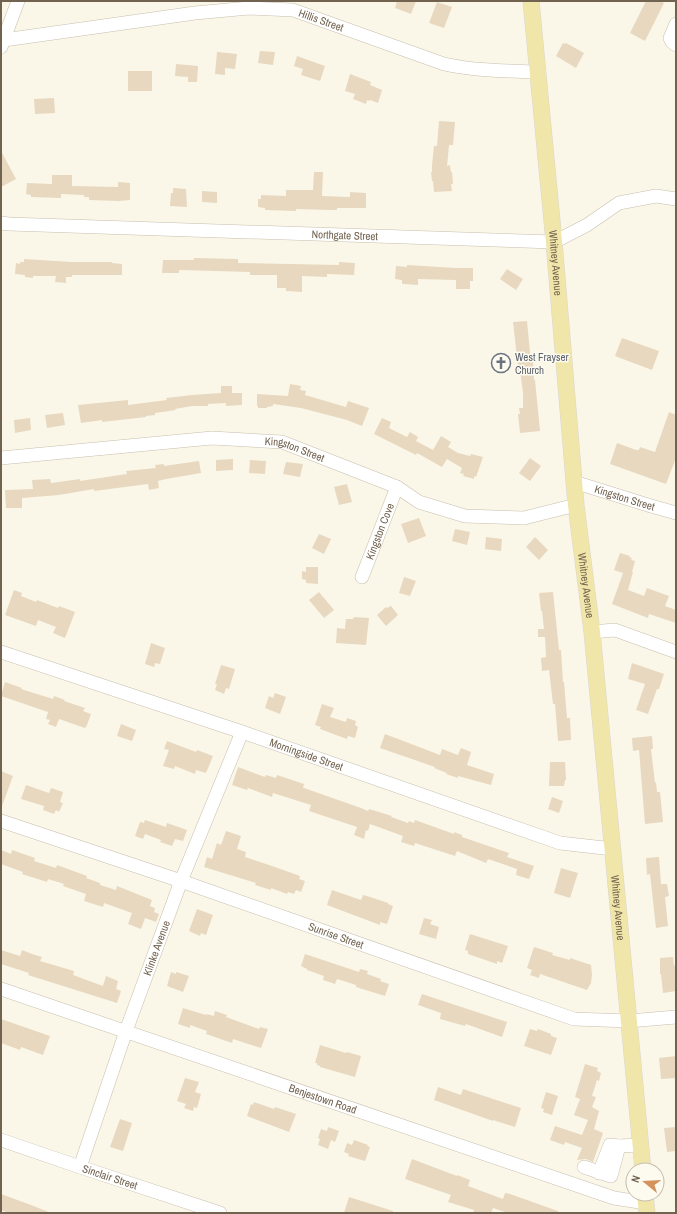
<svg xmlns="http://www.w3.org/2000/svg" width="677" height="1214" font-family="'Archivo Narrow',sans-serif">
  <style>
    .building { fill: #e8d8bf }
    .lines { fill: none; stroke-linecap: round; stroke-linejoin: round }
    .minor-casing { stroke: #c8bfae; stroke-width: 14 }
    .major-casing { stroke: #dad6d2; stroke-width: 17 }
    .minor { stroke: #fff; stroke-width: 13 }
    .major { stroke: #f1e6a9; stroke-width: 16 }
    .labels { text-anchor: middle; stroke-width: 3; stroke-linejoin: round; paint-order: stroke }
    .street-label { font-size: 11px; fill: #726350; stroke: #fdfbef }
    .worship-label { font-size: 11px; fill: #5b616d; stroke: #fdfbef; text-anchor: start }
  </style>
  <rect width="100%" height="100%" fill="#faf7e9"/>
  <!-- building -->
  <g class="building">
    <path d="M397,1H416L411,14L395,8Z"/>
    <path d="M646,1H659L664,3L645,41L630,33Z"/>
    <path d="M437,2L452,7L444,28L429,23Z"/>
    <path d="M563,43L565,44L566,43L584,53L576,68L556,56Z"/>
    <path d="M260,51L275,52L273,65L258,63Z"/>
    <path d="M217,52L237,54L235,69L225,68V75L215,74Z"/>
    <path d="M297,56L325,66L320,81L301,75L303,69L294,66Z"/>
    <path d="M176,64L198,66L197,82H188V77L175,76Z"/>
    <rect x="128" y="71" width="24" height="20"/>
    <path d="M350,74L371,82L370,85L382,90L378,103L370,100L369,101L367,100L366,104L353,99L355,94L345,91Z"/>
    <path d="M54,98L55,113L35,114L34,99Z"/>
    <path d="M439,121L455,122L453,145H449L447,166L450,165L451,172H452L453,184H451L452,191L434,192L433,181H432L431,172H432V165L434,146H437Z"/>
    <path d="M1,151L16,179L1,187Z"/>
    <path d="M314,172H323L322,196L350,197V192L366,193V208H337V210H330L296,209V211L265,210V208L258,207V199H261V195L286,196V190H313Z"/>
    <path d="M52,175H72V186L118,187V182L130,183V200L119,201L89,200V197H84V195L61,194V198L31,197V195L26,194L27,183L52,184Z"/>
    <path d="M173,188L186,189L187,207L170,206L171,193H173Z"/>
    <path d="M202,191L217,192V203L202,202Z"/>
    <path d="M194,258L238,259V263L339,265V262L355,263L354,275L327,274V277L302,276V292L286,291V288H277V275H250V272L179,270V273H162L163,260H194Z"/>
    <path d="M24,259L72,262H112V263L122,264V275H72V277H66V283L55,282L56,276H33V278L25,277V275L15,274L16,263L20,264V262H24Z"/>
    <path d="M407,265L456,268H473V281H470V289H456V280L418,279V285L403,284L402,283V280L395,279L396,266L407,267Z"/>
    <path d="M507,269L523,279L516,290L500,279Z"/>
    <path d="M527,321L531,362H533L534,380H535L540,431L520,433L518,414H520L519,408H523V393L520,371H518V366L513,322Z"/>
    <path d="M622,338L659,351L652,370L615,356Z"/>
    <path d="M290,384L301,386L300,390L306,391L305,395L346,407L348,401L369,408L362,426L347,420L301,408L273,404V406L267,407V408H258V406H257V394L288,396Z"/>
    <path d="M221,386H232V393H242V405L226,406V403L208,404V406H192L175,409L176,410L155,413V415L146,416V417L102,422V420L81,423L78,405L128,400V405L167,400L166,398L192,395L221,393Z"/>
    <path d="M669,412L676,415V458L666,484L610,464L617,443L636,450H639L640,447L655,452Z"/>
    <path d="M63,413L65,425L47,428L45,415Z"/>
    <path d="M30,418L31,430L15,433L14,420Z"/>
    <path d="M382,418L391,422L389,428L407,437L410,432L418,437L416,441L433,450L441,436L451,442L448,447L458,453L470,456L471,454L483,457L476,477L474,476V479L463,476L464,474L460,473L462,468L447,459L442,467L417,453L416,455L374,434Z"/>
    <path d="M530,458L541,466L530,481L519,473Z"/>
    <path d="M233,459V470L216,471V460Z"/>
    <path d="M250,460L266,461L265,474L249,473Z"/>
    <path d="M199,461L201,473L166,479L158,481L159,488L149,490L148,484L94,491V489L59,495L22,498V508H6L5,490L33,489L32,480L50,479L51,483L80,479V481L127,474L126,471L156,468L155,465L164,464V466Z"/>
    <path d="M286,462L303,464L300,477L283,474Z"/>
    <path d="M347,484L352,502L339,505L334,487Z"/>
    <path d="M419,518L426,536L408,543L401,524Z"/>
    <path d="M455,529L470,532L467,545L452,541Z"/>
    <path d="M319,534L331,539L324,554L312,548Z"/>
    <path d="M486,537L502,539L501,551L485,549Z"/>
    <path d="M535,537L548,550L539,560L526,547Z"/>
    <path d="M620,553L630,556L629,557L632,558L631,560L635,561L632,572H633L628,590L644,596L647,588L669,596L665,606L676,610V623L649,614L648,618L612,604L623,573L614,570Z"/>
    <path d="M306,567H318V584L306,583V580L302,579V571L306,572Z"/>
    <path d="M404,577L416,581L410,596L399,593Z"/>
    <path d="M14,590L22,593L21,596L36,602L37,600L58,608L59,606L75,612L65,638L53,633L56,627L38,620L36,626L5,615Z"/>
    <path d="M319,592L334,610L324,618L309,600Z"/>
    <path d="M553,592L559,650H561L563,682H564L567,718H570L571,740L558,741L555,704H553L549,670L542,671L541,658L546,657L545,637H538V629H544L542,611H541L539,593Z"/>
    <path d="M391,606L398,615L386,626L377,615L386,607L387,608Z"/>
    <path d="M354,617L369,618L366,645L336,643L337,628L345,629L346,619H353Z"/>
    <path d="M151,643L165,648L160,664L155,663L154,667L145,664Z"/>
    <path d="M632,663L664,674L659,689H657L648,714L636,710L645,684L628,679Z"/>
    <path d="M221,665L235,669L229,689L226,688L224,694L215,690L217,684H215Z"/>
    <path d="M5,682L22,688L21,689L53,699L54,696L65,700L64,701L85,708L83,711L91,714L87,725L85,728L59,719L56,727L48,724L50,720L46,719L48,712L1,696Z"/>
    <path d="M275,693L286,697L280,714L265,708L269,696L273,698Z"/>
    <path d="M322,704L334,708L330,717L346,722L347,718L356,721L355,725L358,727L355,738L348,736L347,739L336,735L320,729L321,727L315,725Z"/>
    <path d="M121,724L136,730L132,741L117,736Z"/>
    <path d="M385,734L440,755L442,749L458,755L461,748L471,752L467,765L494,774L491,785L458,776V778L446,774L447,773L434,768L435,767L380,748Z"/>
    <path d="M652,736L653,749H651L655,783L656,782L657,792H660L663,822L645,824L639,750L633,751L632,738Z"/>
    <path d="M167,741L196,752L197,750L213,756L206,773L196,770L195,774L175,766L174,769L163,766L169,750L164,749Z"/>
    <path d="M550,762H565L566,780H565L564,786H549Z"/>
    <path d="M238,767L265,777L266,775L276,778L277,775L304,784L303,788H304L361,808L368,811L369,809L392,816L391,817L408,823L409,821L414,823L415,820L454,834V832L462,835V837L509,853L507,857L534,866L529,879L516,875L517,869L488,859L486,863L457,851L455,856L415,843L414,846L401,842L403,836L370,824L368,831L366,830L364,839L354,835L357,827L309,811L311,805L273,793L272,797L248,788L247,790L232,785Z"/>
    <path d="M1,771L13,776L2,806H1Z"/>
    <path d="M26,785L49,793L51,788L63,792L60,802L63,803L59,812L56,810L54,814L43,810L44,806L21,799Z"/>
    <path d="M552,797L563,801L559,813L548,809Z"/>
    <path d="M145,820L166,827L167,823L187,830L183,841L175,839L172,846L160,842L161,840L145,834L143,839L135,836L140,822L144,823Z"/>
    <path d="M226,831L241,836L237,849L246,852L245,857L272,866L300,876L299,879L305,881L301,892L296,890L294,894L288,892L287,894L271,888V890L255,885L256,883L204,867L207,857L212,859L217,843L221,845Z"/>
    <path d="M1,850L11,854L12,850L35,858L34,861L56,868L57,865L87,876L86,878L100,883V885L116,890L117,886L152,900L150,906L155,908L154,912L159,914L156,922L145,918L141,929L128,924L132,913L104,903L103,907L84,901L86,894L63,886L64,884L48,879L47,882L22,874L23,872L1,864Z"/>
    <path d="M659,857L661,884H667L669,896L665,897L668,926L656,928L650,874L647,875L646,858Z"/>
    <path d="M561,868L578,873L570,898L554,893Z"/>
    <path d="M332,890L361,900L363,895L367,896L388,903V904L393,906L387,924L380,922V925L327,905Z"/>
    <path d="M197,909L213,915L206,935L201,933L200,936L189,931Z"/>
    <path d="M424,918L432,920L430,924L439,927L436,939L419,934Z"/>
    <path d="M470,934L508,946L502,963L497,961V964L468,954V951L465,950Z"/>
    <path d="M534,947L553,953L552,955L570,960V958L591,965L592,975L591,983L587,990L540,974L539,978L530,975L532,970L527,968Z"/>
    <path d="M1,950L20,956L22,950L32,954L42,957L40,961L74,971L73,975L103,986L106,976L118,981L116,989L121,991L117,1003L28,975L29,973L1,964Z"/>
    <path d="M305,954L359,972L360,969L368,971L367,974L381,979L380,981L389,984L385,996L356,987V985L337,979L335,984L323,980L324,976L307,970V969L301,966Z"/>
    <path d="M673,957L674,966L676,965V991L663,993L661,974H660V958Z"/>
    <path d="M171,972L176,974V972L189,976L183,992L167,986Z"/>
    <path d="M422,994L507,1022L502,1037L466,1024L465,1026L440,1019L441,1013L418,1005Z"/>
    <path d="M183,1008L206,1015V1014L214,1016L215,1011L227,1015L226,1017L259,1029L260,1027L268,1029L261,1048L233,1039L232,1043L206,1034L207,1031L190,1025V1028L178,1024Z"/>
    <path d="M1,1019L50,1036L43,1055L21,1047L20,1050L1,1043Z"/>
    <path d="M530,1029L537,1031L538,1029L551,1034V1036L557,1038L551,1055L524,1046Z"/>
    <path d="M320,1045L346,1053L347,1052L361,1056L355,1077L320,1067V1066L317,1065V1063H315Z"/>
    <path d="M676,1056V1078L661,1079L659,1058Z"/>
    <path d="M585,1064L598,1068L597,1071L601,1073L599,1081L597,1080L592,1096L596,1097L592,1107L599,1111L594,1129L603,1133L593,1162L586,1159L577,1160L582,1148L565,1142L564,1145L550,1140L555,1126L582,1135L588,1120L574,1115L580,1099L575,1097Z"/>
    <path d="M185,1078L199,1082L195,1092L201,1094L197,1108L194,1107L193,1111L184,1108L186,1104L177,1101Z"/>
    <path d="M438,1087L461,1095L463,1089L521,1108L515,1127L493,1120V1121L434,1100Z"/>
    <path d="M546,1092L558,1096L552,1115L543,1112L544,1109L541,1108Z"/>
    <path d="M254,1102L274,1109L275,1107L296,1114L289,1132L247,1116L251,1104L253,1105Z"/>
    <path d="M120,1119L132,1123L123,1151L110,1147Z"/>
    <path d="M328,1127L339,1131L335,1142L331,1140L328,1149L318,1145L320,1139L318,1138L321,1129L327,1131Z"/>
    <path d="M676,1127V1151L667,1152L664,1128Z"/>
    <path d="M354,1140L368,1145L367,1146L370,1147L365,1161L348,1156L349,1154L344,1152L347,1143L352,1145Z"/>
    <path d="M412,1159L457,1176V1175L470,1180L468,1186L503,1199L505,1193L510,1194L558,1211V1213H508L493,1208L491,1213H473L474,1210L448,1202L451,1195L405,1179Z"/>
    <path d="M1,1194L31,1205L51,1213H9L1,1210Z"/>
    <path d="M349,1197L393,1211V1213H344Z"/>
  </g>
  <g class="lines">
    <!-- minor casing -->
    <g class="minor-casing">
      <g id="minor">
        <path d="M676,24L670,38L672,42L676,45"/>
        <path id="s1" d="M4,40L195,13L249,8L293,10L444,64C476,71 507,71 539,72"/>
        <path d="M1,47L18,1"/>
        <path id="s2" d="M1,223L9,224L554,242L587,225L619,203L656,196L676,199"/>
        <path id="s3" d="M1,458L212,438L282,442L397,487L419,502L465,516L524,518L576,505"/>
        <path id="s4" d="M574,482L651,506L676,513"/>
        <path id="s5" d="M362,577L397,487"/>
        <path d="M592,632L615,630L676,652"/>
        <path id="s6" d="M1,652L242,732L560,843L613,849"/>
        <path id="s7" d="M1,821L181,881L574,1019L629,1021L676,1017"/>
        <path id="s8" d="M1,989L614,1198L646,1203"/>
        <path id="s9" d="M1,1140L80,1167L220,1213"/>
        <path id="s10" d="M80,1167L126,1031L181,881L242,732"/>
        <path d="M584,1167L611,1176L619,1146"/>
        <path d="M599,1173L610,1145L619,1146L640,1145"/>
      </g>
    </g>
    <!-- major casing -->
    <g class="major-casing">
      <g id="major">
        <path id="s11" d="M531,1L554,242L576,505L592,632L643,1170"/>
        <path d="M645,1194L647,1213"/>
      </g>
    </g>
    <!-- minor -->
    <use href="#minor" class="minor"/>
    <!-- major -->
    <use href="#major" class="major"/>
  </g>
  <!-- icons -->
  <defs>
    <g id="church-ring" transform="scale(1)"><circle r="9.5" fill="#fdfbef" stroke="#6b7280" stroke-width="1.5"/><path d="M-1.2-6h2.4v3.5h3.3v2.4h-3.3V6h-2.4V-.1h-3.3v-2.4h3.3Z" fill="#6b7280"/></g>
  </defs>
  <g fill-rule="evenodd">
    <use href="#church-ring" x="501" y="363"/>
  </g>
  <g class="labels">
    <!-- street labels -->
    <g class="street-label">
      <text dy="4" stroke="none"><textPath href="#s1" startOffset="321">Hillis Street</textPath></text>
      <text dy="4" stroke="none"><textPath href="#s2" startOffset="344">Northgate Street</textPath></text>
      <text dy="4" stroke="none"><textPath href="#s11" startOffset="263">Whitney Avenue</textPath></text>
      <text dy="4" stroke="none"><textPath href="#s3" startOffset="296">Kingston Street</textPath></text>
      <text dy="4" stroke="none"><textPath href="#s4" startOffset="53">Kingston Street</textPath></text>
      <text dy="4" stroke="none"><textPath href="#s5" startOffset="49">Kingston Cove</textPath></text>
      <text dy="4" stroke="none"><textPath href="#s11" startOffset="587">Whitney Avenue</textPath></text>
      <text dy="4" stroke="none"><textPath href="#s6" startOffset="322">Morningside Street</textPath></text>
      <text dy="4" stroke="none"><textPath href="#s11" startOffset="911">Whitney Avenue</textPath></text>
      <text dy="4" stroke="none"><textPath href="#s7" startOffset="354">Sunrise Street</textPath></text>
      <text dy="4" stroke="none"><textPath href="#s10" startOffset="232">Klinke Avenue</textPath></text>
      <text dy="4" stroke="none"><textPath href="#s8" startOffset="340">Benjestown Road</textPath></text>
      <text dy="4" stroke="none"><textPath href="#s9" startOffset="115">Sinclair Street</textPath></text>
    </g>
    <!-- worship labels -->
    <g class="worship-label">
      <text x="515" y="361">West Frayser<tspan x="515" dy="13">Church</tspan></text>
    </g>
  </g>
  <!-- border -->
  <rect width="677" height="1214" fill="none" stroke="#726350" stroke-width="4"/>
  <!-- north arrow -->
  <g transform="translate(645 1182) rotate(288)"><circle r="19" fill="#fdfbef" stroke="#c5beaf"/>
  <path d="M0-3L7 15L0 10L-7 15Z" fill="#d6925d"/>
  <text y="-6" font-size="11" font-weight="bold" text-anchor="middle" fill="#726350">N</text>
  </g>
</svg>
